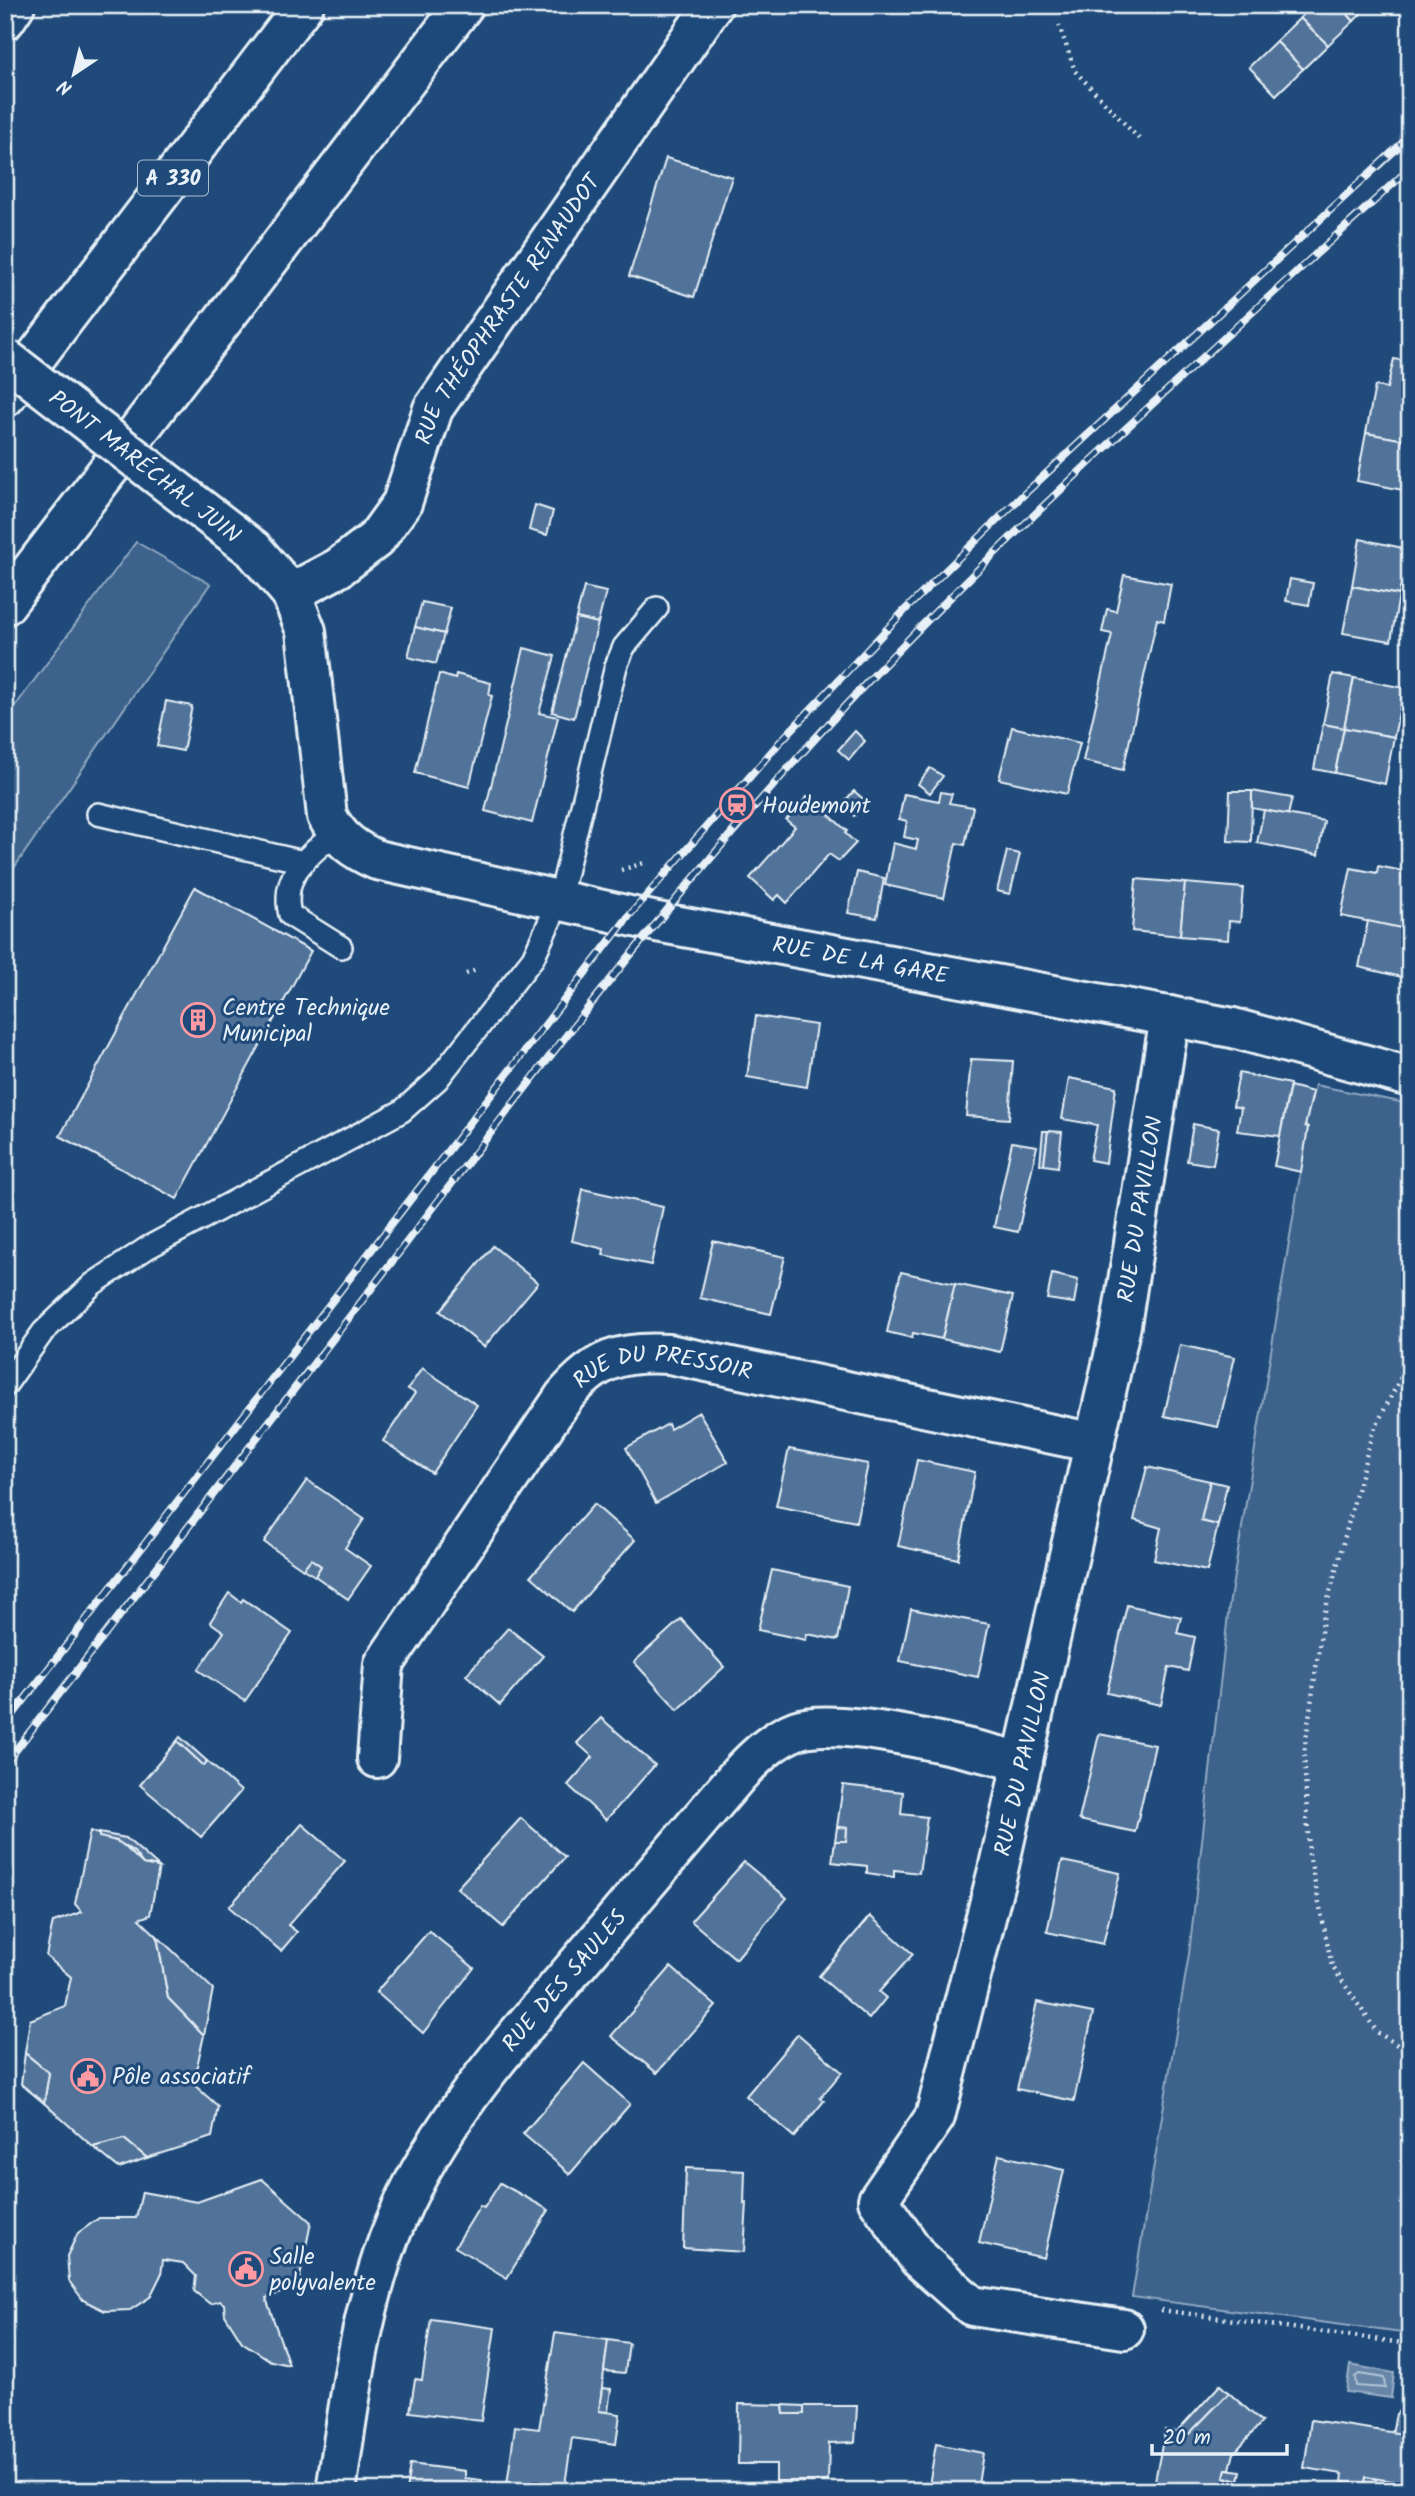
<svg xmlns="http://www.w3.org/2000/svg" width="1415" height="2496" font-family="Kalam,sans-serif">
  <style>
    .green { fill: #3c628c; stroke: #92aac2; stroke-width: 2 }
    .water { fill: #6685a7; stroke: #9ab0c7; stroke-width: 2 }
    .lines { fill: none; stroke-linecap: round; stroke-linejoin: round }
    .shore { stroke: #b4c6d8; stroke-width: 2 }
    .building { fill: #517399; stroke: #e8f1f8; stroke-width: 2 }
    .service-casing { stroke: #e8f1f8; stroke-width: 26 }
    .minor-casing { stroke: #e8f1f8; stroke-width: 44 }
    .tertiary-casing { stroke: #e8f1f8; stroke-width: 44 }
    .secondary-casing { stroke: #e8f1f8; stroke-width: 44 }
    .motorway-casing { stroke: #e8f1f8; stroke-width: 44 }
    .path { stroke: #e8f1f8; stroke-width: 4.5; stroke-dasharray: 2 5; stroke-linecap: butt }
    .service { stroke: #1f4a7a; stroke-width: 21 }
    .minor { stroke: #1f4a7a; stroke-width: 38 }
    .tertiary { stroke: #1f4a7a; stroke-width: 38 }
    .secondary { stroke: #1f4a7a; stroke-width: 38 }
    .motorway { stroke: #1f4a7a; stroke-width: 38 }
    .rail-casing { stroke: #e8f1f8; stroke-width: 8 }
    .rail { stroke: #1f4a7a; stroke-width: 5; stroke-dasharray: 16; stroke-linecap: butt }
    .tertiary-bridge-casing { stroke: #e8f1f8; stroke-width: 44; stroke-linecap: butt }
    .tertiary-bridge { stroke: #1f4a7a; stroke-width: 38 }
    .labels { text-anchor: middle; stroke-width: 6; stroke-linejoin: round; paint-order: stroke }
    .shield { fill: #1f4a7a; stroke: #acbfd2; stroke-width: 2 }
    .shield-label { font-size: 21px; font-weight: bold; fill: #e8f1f8 }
    .street-label { font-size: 23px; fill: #e8f1f8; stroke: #1f4a7a }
    .poi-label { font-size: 23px; fill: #e8f1f8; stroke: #1f4a7a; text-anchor: start }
  </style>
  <rect width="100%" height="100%" fill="#1f4a7a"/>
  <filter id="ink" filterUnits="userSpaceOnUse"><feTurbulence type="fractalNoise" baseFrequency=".0143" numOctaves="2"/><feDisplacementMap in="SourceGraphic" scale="14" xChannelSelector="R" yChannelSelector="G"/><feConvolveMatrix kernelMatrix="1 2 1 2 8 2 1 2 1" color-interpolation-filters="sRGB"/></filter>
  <g filter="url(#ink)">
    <!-- green -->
    <g class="green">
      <path d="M136,542L210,584L5,881V720Z"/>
      <path d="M1315,1085L1410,1104V2334L1132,2297L1189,1954L1229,1606L1308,1127L1305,1126Z"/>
    </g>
    <!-- water -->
    <path class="water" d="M1350,2365L1394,2373L1391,2398L1346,2392Z"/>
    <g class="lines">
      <!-- shore -->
      <path class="shore" d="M1359,2374L1384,2378L1385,2388L1356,2386L1355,2377Z"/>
    </g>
    <!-- building -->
    <g class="building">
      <path d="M1312,5H1339L1354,21L1328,45L1300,18Z"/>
      <path d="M1339,5H1369L1354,21Z"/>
      <path d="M1300,18L1328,45L1303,69L1276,41Z"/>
      <path d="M1276,41L1303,69L1276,95L1249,67Z"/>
      <path d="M666,158L732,177L694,297L629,276Z"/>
      <path d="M1394,359L1410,362V441L1366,433L1375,386L1387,388Z"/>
      <path d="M1366,433L1410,441L1408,491L1357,481Z"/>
      <path d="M535,505L553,511L547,535L529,530Z"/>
      <path d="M1360,539L1408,549L1399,595L1352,586Z"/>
      <path d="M1124,575L1171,584L1164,621L1157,619L1123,770L1083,761L1112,634L1102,632L1107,609L1116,611Z"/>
      <path d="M1290,579L1313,583L1309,605L1286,601Z"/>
      <path d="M1352,586L1399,595L1391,641L1343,633Z"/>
      <path d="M584,587L606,592L598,623L576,618Z"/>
      <path d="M422,602L451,608L444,634L415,627Z"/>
      <path d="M576,618L598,623L574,718L552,712Z"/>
      <path d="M415,627L444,634L436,664L408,657Z"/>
      <path d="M524,648L555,656L539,713L558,717L532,823L485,811Z"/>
      <path d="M439,674L455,679L456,674L491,683L489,695L492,696L469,787L415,773Z"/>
      <path d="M1333,674L1354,678L1344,728L1323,724Z"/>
      <path d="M1354,678L1404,688L1394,737L1344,728Z"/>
      <path d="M166,701L192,706L183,751L157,746Z"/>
      <path d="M1323,724L1344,728L1335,773L1314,769Z"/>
      <path d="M1012,727L1080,743L1067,794L999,779Z"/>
      <path d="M1344,728L1394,737L1385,784L1335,773Z"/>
      <path d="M855,731L865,741L849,760L838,750Z"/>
      <path d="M930,768L943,776L930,793L918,784Z"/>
      <path d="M854,791L867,802L854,816L842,804Z"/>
      <path d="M1230,791H1252L1251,842L1228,841Z"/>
      <path d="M1252,791L1292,798L1288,815L1252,808Z"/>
      <path d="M941,792L952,794L949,803L973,807L965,845L956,843L944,898L885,885L893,843L916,849L918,840L904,837L907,821L899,819L904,794L939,801Z"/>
      <path d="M808,796L847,831L845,833L856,843L839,861L829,854L787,903L779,895L774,900L750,878L795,827L786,820Z"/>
      <path d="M1264,810L1324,821L1318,855L1257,843Z"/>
      <path d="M1007,851L1020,854L1010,894L997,891Z"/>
      <path d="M1378,866L1403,871L1402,879L1410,881V930L1341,916L1351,868L1377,873Z"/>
      <path d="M857,872L884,878L877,918L848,913Z"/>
      <path d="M1136,879L1185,883L1180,936L1132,931Z"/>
      <path d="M1185,883L1243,888L1240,922L1229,921L1228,940L1180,936Z"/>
      <path d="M195,887L311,951L177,1199L60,1136Z"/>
      <path d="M1368,921L1410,930L1406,978L1359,967Z"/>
      <path d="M756,1016L816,1025L807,1087L747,1077Z"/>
      <path d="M971,1059L1013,1061L1009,1119L966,1116Z"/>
      <path d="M1239,1073L1290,1084L1280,1136L1237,1131L1241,1108L1233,1106Z"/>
      <path d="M1069,1078L1116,1087L1106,1163L1090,1160L1097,1125L1062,1119Z"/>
      <path d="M1290,1086L1313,1092L1305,1126L1308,1127L1301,1172L1274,1166Z"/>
      <path d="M1193,1124L1219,1129L1213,1165L1187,1161Z"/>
      <path d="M1043,1131H1048L1044,1165L1040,1164Z"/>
      <path d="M1048,1131L1062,1132L1058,1167L1044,1165Z"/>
      <path d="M1012,1142L1037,1146L1018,1232L994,1227Z"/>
      <path d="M583,1189L663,1207L651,1265L603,1255L604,1249L572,1241Z"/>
      <path d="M713,1241L785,1257L771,1314L700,1298Z"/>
      <path d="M493,1246L538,1283L484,1347L440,1311Z"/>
      <path d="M901,1272L955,1284L942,1339L913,1333L912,1338L887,1332Z"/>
      <path d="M1052,1274L1078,1280L1074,1303L1047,1299Z"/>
      <path d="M955,1284L1013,1296L1000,1352L942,1339Z"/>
      <path d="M1180,1345L1235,1357L1218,1427L1164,1416Z"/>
      <path d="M422,1368L477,1405L432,1473L383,1441L415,1393L408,1389Z"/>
      <path d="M699,1412L728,1462L656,1503L626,1448L668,1424L670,1429Z"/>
      <path d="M789,1449L868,1464L856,1522L776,1506Z"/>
      <path d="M917,1460L975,1472L958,1559L898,1546Z"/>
      <path d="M1147,1467L1210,1481L1201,1521L1218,1525L1207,1571L1154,1560L1161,1528L1134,1520Z"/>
      <path d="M307,1480L364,1519L345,1548L371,1566L348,1599L315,1576L321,1566L311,1559L303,1569L264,1542Z"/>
      <path d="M1210,1481L1227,1485L1218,1525L1201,1521Z"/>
      <path d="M594,1504L635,1540L572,1612L531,1576Z"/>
      <path d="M311,1559L321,1566L315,1576L303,1569Z"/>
      <path d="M772,1570L848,1586L838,1640L807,1634L806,1640L758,1630Z"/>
      <path d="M229,1593L241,1602L243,1599L292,1633L245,1701L198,1670L224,1632L210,1622Z"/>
      <path d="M1127,1605L1181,1617L1177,1633L1195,1637L1188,1671L1169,1667L1161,1705L1107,1693Z"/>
      <path d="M911,1609L989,1624L978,1677L900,1661Z"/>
      <path d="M681,1619L724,1667L678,1710L634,1662Z"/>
      <path d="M508,1628L543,1656L500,1705L466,1675Z"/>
      <path d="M601,1718L655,1765L606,1820L568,1785L593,1757L577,1743Z"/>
      <path d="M1099,1734L1155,1745L1135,1832L1079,1820Z"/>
      <path d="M180,1737L207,1761L204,1766L177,1741Z"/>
      <path d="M177,1741L204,1766L207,1761L241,1791L201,1837L140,1785Z"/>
      <path d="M843,1785L903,1792L901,1814L927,1817L919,1873L894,1870V1877L867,1873V1866L832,1862L835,1841H846L847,1828L837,1827Z"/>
      <path d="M521,1818L565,1857L503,1927L457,1888Z"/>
      <path d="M302,1824L345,1861L288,1925L297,1932L281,1951L229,1907Z"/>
      <path d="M837,1827L847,1828L846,1841H835Z"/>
      <path d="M90,1831L121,1843L143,1864L159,1867L150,1915L139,1919L157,1936L168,1998L204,2035L193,2084L218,2106L212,2137L147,2158L124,2139L93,2147L44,2103L49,2073L25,2053L30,2020L65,2006L71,1977L46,1956L53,1922L82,1912L75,1904Z"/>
      <path d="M99,1833L126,1838L159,1867L143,1864L134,1852L117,1841L99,1837Z"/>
      <path d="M1062,1861L1120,1873L1103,1944L1047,1932Z"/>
      <path d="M744,1862L787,1898L736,1959L691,1921Z"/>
      <path d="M870,1916L913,1954L879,1992L886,1998L869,2019L819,1976Z"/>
      <path d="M429,1931L474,1968L423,2033L376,1992Z"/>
      <path d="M157,1936L213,1989L204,2035L168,1998Z"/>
      <path d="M671,1967L716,2006L657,2073L611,2036Z"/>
      <path d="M1037,2002L1093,2013L1074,2101L1017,2089Z"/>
      <path d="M798,2034L842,2072L820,2098L824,2101L794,2137L746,2096Z"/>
      <path d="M25,2053L49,2073L44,2103L21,2084Z"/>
      <path d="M584,2063L630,2104L570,2174L523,2134Z"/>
      <path d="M124,2139L147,2158L119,2168L93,2147Z"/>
      <path d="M999,2155L1064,2170L1044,2258L979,2243Z"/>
      <path d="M686,2168L745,2171L744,2204L747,2203L744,2252L683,2248Z"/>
      <path d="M262,2179L311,2222L298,2287L266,2298L289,2365L271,2361L242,2342L225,2315L224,2304L220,2301L210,2304L194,2291L196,2276L183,2263L163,2260L161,2275L150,2297L130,2310L105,2311L83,2300L69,2281L67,2256L78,2233L99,2218H136L142,2192L197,2202Z"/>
      <path d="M500,2183L549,2210L507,2278L455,2247L480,2206L484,2208Z"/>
      <path d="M431,2319L495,2328L481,2421L410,2412L415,2379L422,2380Z"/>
      <path d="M555,2333L608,2340L599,2411L620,2414L616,2444L572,2438L564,2491L507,2485L515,2426L539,2429Z"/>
      <path d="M608,2340L629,2343L625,2373L604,2371Z"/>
      <path d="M1220,2385L1229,2393L1189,2434L1177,2432Z"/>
      <path d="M602,2388L611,2389L608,2412L599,2411Z"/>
      <path d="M1229,2393L1262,2422L1234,2453L1230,2469H1226L1224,2477L1239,2481L1237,2491H1153L1165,2430L1189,2434Z"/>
      <path d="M739,2404L783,2405L784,2414H804V2406H857L855,2442L829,2443L828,2481H776V2464H738Z"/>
      <path d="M783,2405L804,2406V2414H784Z"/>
      <path d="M1401,2409L1410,2411V2435L1392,2433L1396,2414Z"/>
      <path d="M1311,2420L1410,2435V2484L1366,2477L1365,2485L1342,2482L1343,2474L1304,2468Z"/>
      <path d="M936,2444L983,2453L977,2491H928Z"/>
      <path d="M410,2464L465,2471V2478L482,2480L480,2491H406Z"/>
      <path d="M1226,2469L1241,2471L1239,2481L1224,2477Z"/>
      <path d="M1366,2477L1376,2479L1375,2487L1365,2485Z"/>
    </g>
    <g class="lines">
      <!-- service casing -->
      <g class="service-casing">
        <g id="service">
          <path d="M98,814L303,862"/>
          <path d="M336,832C308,857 280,874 290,915L341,947"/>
          <path d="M5,1386L43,1332L93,1284L147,1248L402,1111L437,1080L533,958L559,901L616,666L624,647L657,608"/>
        </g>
      </g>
      <!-- minor casing -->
      <g class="minor-casing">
        <g id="minor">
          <path id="s1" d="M291,593L338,568L376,539L402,503L433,409L713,5"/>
          <path id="s2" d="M377,1758L384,1664L564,1397C596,1359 620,1351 669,1354L1095,1443"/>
          <path id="s3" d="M1124,2329L972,2306L919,2259L878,2200L935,2117L998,1870L1121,1325L1170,1016"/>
          <path id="s4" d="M336,2491C349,2405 359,2319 389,2238C428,2135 500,2054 570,1973C626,1907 682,1841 738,1775C755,1757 773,1739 797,1730C839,1715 975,1750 1023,1762"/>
        </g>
      </g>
      <!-- tertiary casing -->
      <g class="tertiary-casing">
        <g id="tertiary">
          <path id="s5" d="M253,549L291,593L306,631L327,816C339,839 354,850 377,860L657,922L1233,1028L1410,1077"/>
        </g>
      </g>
      <!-- secondary casing -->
      <g class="secondary-casing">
        <path id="secondary" d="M5,20L15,5"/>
      </g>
      <!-- motorway casing -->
      <g class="motorway-casing">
        <g id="motorway">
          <path d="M5,397L304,5"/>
          <path d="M5,605L464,5"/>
        </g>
      </g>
      <!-- path -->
      <g class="path">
        <path d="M1059,25L1075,71L1140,140"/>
        <path d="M621,870L647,862"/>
        <path d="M466,974L479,969"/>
        <path d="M1410,1359L1372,1434L1323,1619L1304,1753L1309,1854L1332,1966L1377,2032L1410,2053"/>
        <path d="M1161,2310L1410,2344"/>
      </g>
      <!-- service -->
      <use href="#service" class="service"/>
      <!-- minor -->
      <use href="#minor" class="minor"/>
      <!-- tertiary -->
      <use href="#tertiary" class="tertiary"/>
      <!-- secondary -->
      <use href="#secondary" class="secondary"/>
      <!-- motorway -->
      <use href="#motorway" class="motorway"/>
      <!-- rail casing -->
      <g class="rail-casing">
        <g id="rail">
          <path d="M5,1725L629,916L779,743L907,608L1020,498L1410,136"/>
          <path d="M5,1764C132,1600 258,1437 384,1272C531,1079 679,885 844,707C1021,517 1219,344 1410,168"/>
        </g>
      </g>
      <!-- rail -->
      <use href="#rail" class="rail"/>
      <!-- tertiary-bridge casing -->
      <g class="tertiary-bridge-casing">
        <g id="tertiary-bridge">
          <path id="s6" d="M5,358L253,549"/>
        </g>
      </g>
      <!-- tertiary-bridge -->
      <use href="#tertiary-bridge" class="tertiary-bridge"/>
    </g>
  </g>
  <!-- icons -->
  <defs>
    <g id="station-ring" transform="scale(1.75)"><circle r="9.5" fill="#1f4a7a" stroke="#ff9aa2" stroke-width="1.5"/><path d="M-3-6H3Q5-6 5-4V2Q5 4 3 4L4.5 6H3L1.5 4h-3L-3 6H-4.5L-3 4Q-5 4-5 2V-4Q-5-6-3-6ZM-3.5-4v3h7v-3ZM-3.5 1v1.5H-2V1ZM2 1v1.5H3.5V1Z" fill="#ff9aa2"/></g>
    <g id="building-ring" transform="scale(1.75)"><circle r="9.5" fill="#1f4a7a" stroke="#ff9aa2" stroke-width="1.5"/><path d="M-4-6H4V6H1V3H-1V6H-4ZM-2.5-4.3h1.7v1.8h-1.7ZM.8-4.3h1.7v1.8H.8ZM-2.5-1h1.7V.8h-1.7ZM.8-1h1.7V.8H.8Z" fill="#ff9aa2"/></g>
    <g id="civic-ring" transform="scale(1.75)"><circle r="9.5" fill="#1f4a7a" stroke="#ff9aa2" stroke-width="1.5"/><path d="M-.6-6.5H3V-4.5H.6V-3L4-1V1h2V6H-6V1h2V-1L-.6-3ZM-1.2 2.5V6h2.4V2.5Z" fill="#ff9aa2"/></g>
  </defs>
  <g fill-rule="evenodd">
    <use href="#station-ring" x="737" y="805"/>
    <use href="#building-ring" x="198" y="1020"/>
    <use href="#civic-ring" x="88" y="2076"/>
    <use href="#civic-ring" x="246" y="2269"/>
  </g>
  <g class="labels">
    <!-- shield labels -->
    <rect class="shield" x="138" y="160.5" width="70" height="35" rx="5"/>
    <g class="shield-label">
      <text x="173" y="185">A 330</text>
    </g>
    <!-- street labels -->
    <g class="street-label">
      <text dy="8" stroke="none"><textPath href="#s1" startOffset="368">RUE THÉOPHRASTE RENAUDOT</textPath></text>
      <text dy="8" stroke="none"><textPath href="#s6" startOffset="177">PONT MARÉCHAL JUIN</textPath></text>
      <text dy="8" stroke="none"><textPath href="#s5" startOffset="847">RUE DE LA GARE</textPath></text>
      <text dy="8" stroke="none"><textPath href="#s3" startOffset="1328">RUE DU PAVILLON</textPath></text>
      <text dy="8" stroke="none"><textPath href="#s2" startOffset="527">RUE DU PRESSOIR</textPath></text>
      <text dy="8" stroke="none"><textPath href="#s3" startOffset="761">RUE DU PAVILLON</textPath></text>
      <text dy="8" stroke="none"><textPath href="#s4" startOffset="572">RUE DES SAULES</textPath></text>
    </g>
    <!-- poi labels -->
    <g class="poi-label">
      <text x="762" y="813">Houdemont</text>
      <text x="222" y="1015">Centre Technique<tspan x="222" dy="26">Municipal</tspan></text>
      <text x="112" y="2084">Pôle associatif</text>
      <text x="270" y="2264">Salle<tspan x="270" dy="26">polyvalente</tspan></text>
    </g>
  </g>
  <!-- margin -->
  <rect width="1415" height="2496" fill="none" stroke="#1f4a7a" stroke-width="28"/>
  <rect x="14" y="14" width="1387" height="2468" fill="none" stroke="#e8f1f8" stroke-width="2.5" filter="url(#ink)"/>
  <!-- north arrow -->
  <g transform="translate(74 74) rotate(215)" stroke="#1f4a7a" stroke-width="5" paint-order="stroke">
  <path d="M0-5L12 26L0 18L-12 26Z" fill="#e8f1f8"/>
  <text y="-10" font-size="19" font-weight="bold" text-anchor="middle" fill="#e8f1f8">N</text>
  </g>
  <!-- scale -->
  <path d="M1152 2444v10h135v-10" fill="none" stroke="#e8f1f8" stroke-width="3.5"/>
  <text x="1163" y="2444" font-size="21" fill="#e8f1f8" stroke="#1f4a7a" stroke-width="5" paint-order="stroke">20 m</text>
</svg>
